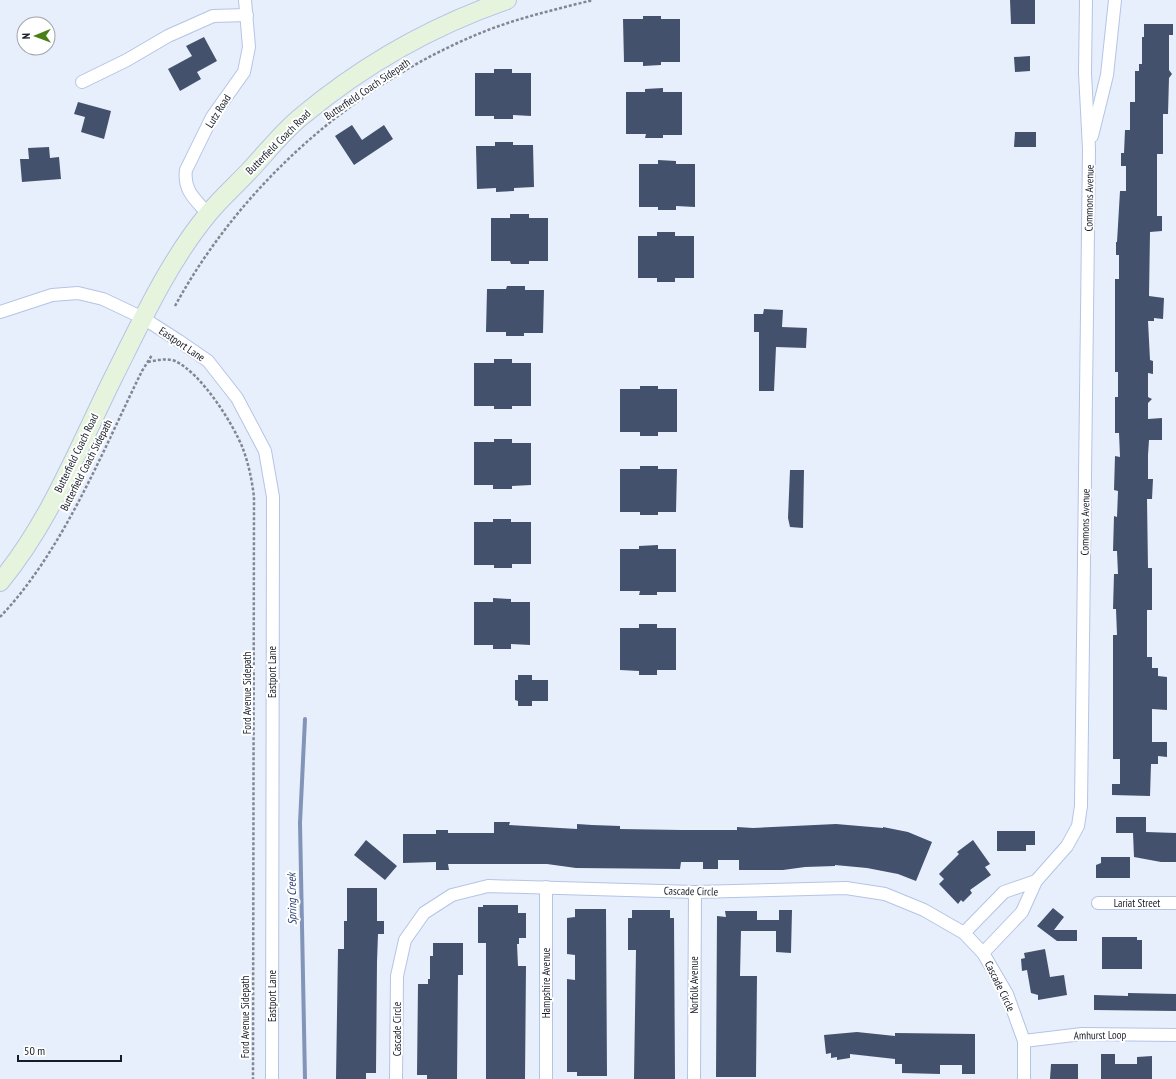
<svg xmlns="http://www.w3.org/2000/svg" width="1176" height="1079" font-family="'PT Sans Narrow',sans-serif">
  <style>
    .lines { fill: none; stroke-linecap: round; stroke-linejoin: round }
    .stream { stroke: #8294b8; stroke-width: 4 }
    .building { fill: #43516c }
    .minor-casing { stroke: #b4c4e5; stroke-width: 14 }
    .secondary-casing { stroke: #b4c4e5; stroke-width: 20 }
    .path { stroke: #808793; stroke-width: 2.5; stroke-dasharray: 3 2; stroke-linecap: butt }
    .minor { stroke: #fff; stroke-width: 12 }
    .secondary { stroke: #e6f4dd; stroke-width: 18 }
    .labels { text-anchor: middle; stroke-width: 4; stroke-linejoin: round; paint-order: stroke }
    .street-label { font-size: 11px; fill: #161c28; stroke: #fff }
    .water-label { font-size: 12px; font-style: italic; fill: #2f4576; stroke: #fff }
  </style>
  <rect width="100%" height="100%" fill="#e8effc"/>
  <g class="lines">
    <!-- stream -->
    <path class="stream" d="M305,1079L300,823L305,719"/>
  </g>
  <!-- building -->
  <g class="building">
    <path d="M1010,0H1035V24H1011Z"/>
    <path d="M643,16H661V19H680V62H661V65L643,66V62H624L623,19H643Z"/>
    <path d="M1144,24H1173V35H1169V70L1172,74L1169,78L1168,114H1163V154H1157V216H1162V231L1150,232L1149,296L1164,298L1163,319L1154,318V321H1148L1150,360L1153,361V374L1148,373V397L1152,399L1148,403V419L1162,418V440H1149L1148,455V479H1153L1152,499H1147L1148,568H1152V610H1147V657H1152V668H1158V676L1167,677V710L1152,709V742H1167V757L1158,756V764H1151L1150,796L1112,795V784H1120V759H1113V635H1117L1116,609H1113L1114,574H1118L1117,551H1113L1114,516L1117,517L1118,491L1114,490L1115,456L1120,457L1119,433H1115V397H1118V372H1115V279H1119V255H1116V242H1117L1120,191H1126V166H1121V153H1124L1125,130H1130V102H1135V71H1139V64H1142V37H1144Z"/>
    <path d="M204,37L217,61L197,72L201,79L180,91L168,69L192,56L186,46Z"/>
    <path d="M1030,56V71L1015,72L1014,57Z"/>
    <path d="M494,69H512V73H531V116L513,115V119H494V116H475V73H494Z"/>
    <path d="M663,88V92H682V135H663V138H645L646,134H626V92H645V89Z"/>
    <path d="M78,102L111,111L104,139L81,132L85,117L74,114Z"/>
    <path d="M352,125L362,140L384,125L393,139L354,165L335,136Z"/>
    <path d="M1015,132H1036V147H1014Z"/>
    <path d="M495,142H513V145H533L534,187L514,188V191L496,192V188L477,189L476,146H495Z"/>
    <path d="M49,147L50,158L59,157L61,179L22,182L20,159H29L28,148Z"/>
    <path d="M658,160L676,161V164H695V207L676,206V210H658V207H639V164H658Z"/>
    <path d="M510,214H529V218H548V261H529V264H511L510,261H491V218H510Z"/>
    <path d="M657,232H675V236H694V278H675V282H657V278H638V236H657Z"/>
    <path d="M507,286H525V290H544L543,333H524V336H506V332H486L487,289H506Z"/>
    <path d="M764,309L783,310L782,327L807,328L806,348L776,347L774,391H759V332H754V314H763Z"/>
    <path d="M494,359H512V363H531V406H512V409H494V406H474V363H494Z"/>
    <path d="M640,386H658V389H677V432H658V436H640V432H620V389H640Z"/>
    <path d="M494,439H512V443H531V485L512,486V489H493V485H474V442H494Z"/>
    <path d="M640,466H658V469H677L676,512H658V515H640V512H620V469H640Z"/>
    <path d="M790,470H804L803,528L790,527L788,518Z"/>
    <path d="M493,519H511V522H531V564H512V568H494V565H474V522H493Z"/>
    <path d="M658,545V549H676V592H657V595H639L640,591H620V549H639V546Z"/>
    <path d="M493,598L511,599V602H530V645L511,644V649H493V645H474V602H493Z"/>
    <path d="M639,624H657V628H676V670H657V675H639V671L620,670V628H639Z"/>
    <path d="M518,675H532V680H548V701H532V706H518V701L515,700V680H518Z"/>
    <path d="M1116,817H1146V832L1176,833V862H1161L1134,857L1133,833H1116Z"/>
    <path d="M494,822H510L509,825L577,829V824L592,825L620,826V829L682,830H737V827L753,828L836,824L883,828V827L908,832L932,842L916,881L898,874L867,868L835,865V866L805,867L783,870H739V860H718V869H703V862H681L680,869L576,868L547,864H448L449,870H436V862L403,863V834H436V830H448V833H494Z"/>
    <path d="M997,831H1035V845H1026V851H997Z"/>
    <path d="M366,840L397,866L385,880L354,855Z"/>
    <path d="M973,840L990,864L985,867L991,875L970,890L972,893L963,902L961,900L958,904L939,884L944,879L939,874L959,854L957,852Z"/>
    <path d="M1101,857H1130V878H1096V865L1101,863Z"/>
    <path d="M347,888H377V921H384V934H378L377,962L376,1073H366V1079H336L338,949H344V921H347Z"/>
    <path d="M483,905H518V913H526V938H519V944H517L518,966H526L525,1079H486V943H478V907H483Z"/>
    <path d="M1053,908L1064,917L1054,930H1077V941H1057L1037,926Z"/>
    <path d="M575,909H606L607,1076H577V1072H567V979L575,980V955L567,954V918L575,917Z"/>
    <path d="M632,910H670V918H674L675,1079H634L636,950H628V918H632Z"/>
    <path d="M779,910H792L791,953L776,952V931H741L740,976H757L756,1077H716L717,916L726,917L725,911H757V920H779Z"/>
    <path d="M1102,937H1137V940H1142V969H1102Z"/>
    <path d="M433,943H463V975H458L457,1079H427V1075H417L418,984H428V979H430V956H433Z"/>
    <path d="M1045,949L1050,977L1064,975L1067,995L1038,1000V995L1031,993L1027,970L1022,971L1021,959L1025,958L1024,953Z"/>
    <path d="M1128,993L1176,994V1011L1094,1010V995L1128,996Z"/>
    <path d="M857,1032L895,1036V1033L975,1034V1074H962V1065H940V1074L902,1073V1064H895V1059L850,1054V1058L837,1060V1057L831,1058V1053L826,1054L824,1035Z"/>
    <path d="M1101,1054H1115V1064H1137V1057L1152,1056V1079H1101Z"/>
    <path d="M1051,1064H1078V1079H1050Z"/>
  </g>
  <g class="lines">
    <!-- minor casing -->
    <g class="minor-casing">
      <g id="minor">
        <path d="M82,82L127,60L168,36L213,16L247,15"/>
        <path d="M1092,136L1107,75L1115,0"/>
        <path d="M208,214C196,200 183,191 186,170L212,117L244,72L249,47L245,0"/>
        <path d="M0,312L52,295L78,293L103,299L143,318L179,341L208,361L237,398L265,451L273,497L272,1079"/>
        <path d="M1098,903H1176"/>
        <path d="M964,933L1004,892L1036,881"/>
        <path d="M983,953L1022,912L1036,881L1067,846L1078,826L1081,806L1089,149L1085,73L1086,0"/>
        <path d="M1024,1041L1082,1034L1176,1035"/>
        <path d="M396,1079L397,976L405,940L424,913L452,895L488,886L695,892L846,888L885,894L924,910L964,933L983,953L1007,994L1024,1041V1079"/>
        <path d="M546,1079V887"/>
        <path d="M694,1079L695,892"/>
      </g>
    </g>
    <!-- secondary casing -->
    <g class="secondary-casing">
      <path id="secondary" d="M0,582C50,522 79,446 114,376C141,322 169,261 208,214C221,198 236,185 250,170C267,152 283,131 302,116C363,65 432,26 507,0"/>
    </g>
    <!-- path -->
    <g class="path">
      <path d="M175,306C242,183 358,81 488,30C522,17 557,9 593,0"/>
      <path d="M148,362C157,360 167,358 175,361C201,373 233,423 243,449C249,465 252,481 254,497L253,1079"/>
      <path d="M0,617C63,551 102,452 142,371L152,355"/>
    </g>
    <!-- minor -->
    <use href="#minor" class="minor"/>
    <!-- secondary -->
    <use href="#secondary" class="secondary"/>
  </g>
  <g class="labels">
    <!-- street labels -->
    <g class="street-label">
      <text transform="translate(367 89) rotate(-34)" y="4">Butterfield Coach Sidepath</text>
      <text transform="translate(218 111) rotate(-58)" y="4">Lutz Road</text>
      <text transform="translate(278 142) rotate(-45)" y="4">Butterfield Coach Road</text>
      <text transform="translate(1089 198) rotate(-89)" y="4">Commons Avenue</text>
      <text transform="translate(182 344) rotate(34)" y="4">Eastport Lane</text>
      <text transform="translate(76 453) rotate(-64)" y="4">Butterfield Coach Road</text>
      <text transform="translate(86 465) rotate(-63)" y="4">Butterfield Coach Sidepath</text>
      <text transform="translate(1085 522) rotate(-89)" y="4">Commons Avenue</text>
      <text transform="translate(272 672) rotate(-90)" y="4">Eastport Lane</text>
      <text transform="translate(247 693) rotate(-90)" y="4">Ford Avenue Sidepath</text>
      <text transform="translate(691 891) rotate(1)" y="4">Cascade Circle</text>
      <text x="1137" y="907">Lariat Street</text>
      <text transform="translate(546 983) rotate(-90)" y="4">Hampshire Avenue</text>
      <text transform="translate(694 985) rotate(-90)" y="4">Norfolk Avenue</text>
      <text transform="translate(1000 986) rotate(64)" y="4">Cascade Circle</text>
      <text transform="translate(272 996) rotate(-90)" y="4">Eastport Lane</text>
      <text transform="translate(245 1017) rotate(-90)" y="4">Ford Avenue Sidepath</text>
      <text transform="translate(397 1029) rotate(-90)" y="4">Cascade Circle</text>
      <text transform="translate(1100 1035) rotate(-1)" y="4">Amhurst Loop</text>
    </g>
    <!-- water labels -->
    <g class="water-label">
      <text transform="translate(292 899) rotate(-91)" y="4">Spring Creek</text>
    </g>
  </g>
  <!-- north arrow -->
  <g transform="translate(36 36) rotate(269)"><circle r="19" fill="#ffffff" stroke="#a2a4a9"/>
  <path d="M0-3L7 15L0 10L-7 15Z" fill="#497f14"/>
  <text y="-6" font-size="11" font-weight="bold" text-anchor="middle" fill="#161c28">N</text>
  </g>
  <!-- scale -->
  <path d="M18 1055v6h103v-6" fill="none" stroke="#161c28" stroke-width="2"/>
  <text x="24" y="1055" font-size="12" fill="#161c28" stroke="#ffffff" stroke-width="3" paint-order="stroke">50 m</text>
</svg>
